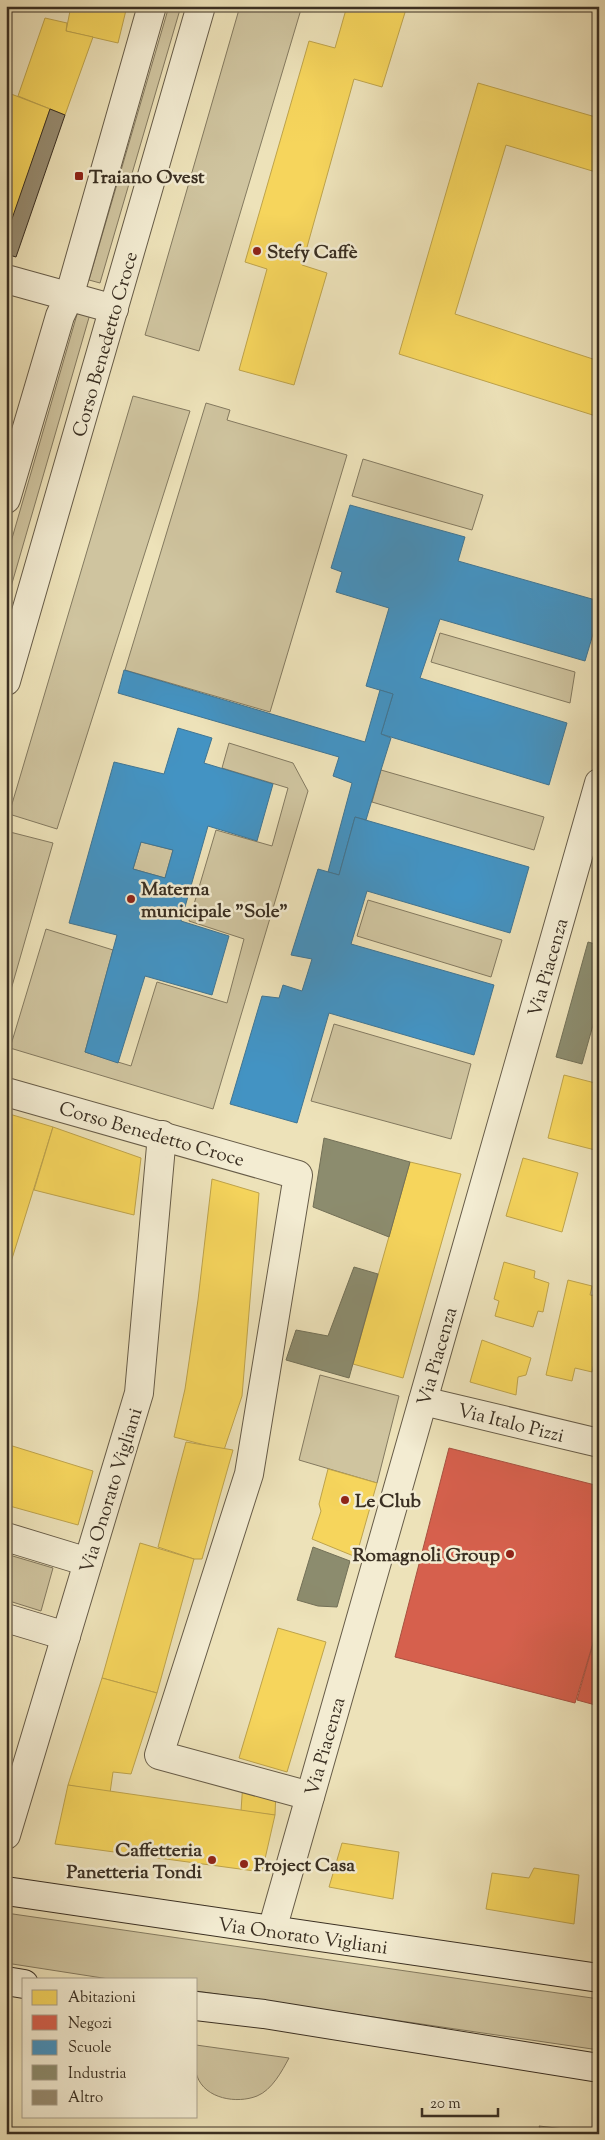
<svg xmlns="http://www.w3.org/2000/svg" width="605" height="2140" font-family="'Sorts Mill Goudy',serif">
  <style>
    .green { fill: #cfc49f; stroke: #847a60 }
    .homes { fill: #f6d55c; stroke: #bea34b }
    .shops { fill: #d6604d; stroke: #a75140 }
    .schools { fill: #4393c3; stroke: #407593; fill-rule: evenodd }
    .industry { fill: #8c8c6e; stroke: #737057 }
    .building { fill: #978c71; stroke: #3a2f22 }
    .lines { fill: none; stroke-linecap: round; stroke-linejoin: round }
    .street-casing { stroke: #675c48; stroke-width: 30 }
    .secondary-casing { stroke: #3a2f22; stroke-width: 30 }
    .street { stroke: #f3ecd2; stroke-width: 28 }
    .secondary { stroke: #f3ecd2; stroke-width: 28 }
    .poi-dot { fill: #8f2418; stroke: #f3ecd2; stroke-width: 2 }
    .labels { text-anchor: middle; stroke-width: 5; stroke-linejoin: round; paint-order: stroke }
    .poi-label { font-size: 19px; font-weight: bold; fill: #3a2f22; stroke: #f3ecd2; text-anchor: start }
    .street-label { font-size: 19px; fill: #3a2f22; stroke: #f3ecd2 }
  </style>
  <rect width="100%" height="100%" fill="#ede2b9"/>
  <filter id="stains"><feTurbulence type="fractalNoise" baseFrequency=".004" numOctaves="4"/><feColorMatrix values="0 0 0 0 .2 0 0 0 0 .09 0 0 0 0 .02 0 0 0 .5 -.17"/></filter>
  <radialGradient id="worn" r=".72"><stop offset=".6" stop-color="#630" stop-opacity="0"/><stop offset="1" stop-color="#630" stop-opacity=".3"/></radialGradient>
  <!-- green -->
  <g class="green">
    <path d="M169,6H181L100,283L89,280Z"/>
    <path d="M240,6H302L199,351L145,335Z"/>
    <path d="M78,311L90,314L6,604V559Z"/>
    <path d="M133,396L190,411L57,829L9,814Z"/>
    <path d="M206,403L230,410L227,420L347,455L270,712L125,670Z"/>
    <path d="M363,459L483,495L472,530L352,496Z"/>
    <path d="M440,633L575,672L570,703L431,662Z"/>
    <path d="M229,743L293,763L308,791L213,1109L10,1048L46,929L113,950L85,1052L131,1066L157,982L227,1003L244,939L189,921L216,830L272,846L288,788L222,768Z"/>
    <path d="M381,770L544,817L534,850L372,802Z"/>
    <path d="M6,831L53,843L6,1007Z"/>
    <path d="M141,842L173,850L165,878L133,869Z"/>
    <path d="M368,900L502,940L491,977L357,936Z"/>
    <path d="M334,1024L471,1064L451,1139L311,1101Z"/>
    <path d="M320,1375L399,1396L377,1483L299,1460Z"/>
    <path d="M6,1554L53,1568L41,1611L6,1600Z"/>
    <path d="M6,1913L599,1999V2050L196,1991V1979H109L6,1963Z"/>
    <path d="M196,2045L289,2058C282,2071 272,2090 257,2096C237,2104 205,2099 197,2076C194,2068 196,2054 196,2045Z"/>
    <path d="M539,2126L599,2133V2134H543Z"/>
  </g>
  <!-- homes -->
  <g class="homes">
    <path d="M71,6H127L118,43L66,31Z"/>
    <path d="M347,6H407L382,87L354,79L302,265L327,273L294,385L239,370L267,269L245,262L309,41L335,48Z"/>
    <path d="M575,6H599V13Z"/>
    <path d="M45,18L67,23L66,31L93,37L65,115L18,96Z"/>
    <path d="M478,83L599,118V173L506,145L455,314L599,361V417L399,354Z"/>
    <path d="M6,92L50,109L7,236H6Z"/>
    <path d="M564,1075L599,1084V1151L548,1138Z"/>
    <path d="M6,1113L53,1127L6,1278Z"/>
    <path d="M53,1127L141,1158L134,1215L34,1190Z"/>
    <path d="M523,1158L578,1173L562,1232L506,1216Z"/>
    <path d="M410,1162L461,1174L403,1378L353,1364Z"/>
    <path d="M212,1179L259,1193L242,1396L224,1450L174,1437L185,1389L198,1300Z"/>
    <path d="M504,1262L535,1271L534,1278L549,1283L543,1312L538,1311L533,1327L495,1316L499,1301L494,1299Z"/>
    <path d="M568,1280L592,1286L590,1295L599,1296V1342L592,1372L575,1368L572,1381L546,1375Z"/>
    <path d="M482,1340L531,1358L526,1375L518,1377L516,1395L470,1382Z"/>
    <path d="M186,1442L233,1450L202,1559H194L158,1547Z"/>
    <path d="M6,1444L93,1471L78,1525L6,1505Z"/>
    <path d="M328,1469L377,1483L356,1557L312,1539L321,1511L319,1504Z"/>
    <path d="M140,1543L194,1559L157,1693L102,1678Z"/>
    <path d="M278,1628L326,1642L287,1772L239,1758Z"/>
    <path d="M102,1678L157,1693L131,1774L113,1772L110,1793L68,1785Z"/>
    <path d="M243,1781L276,1790L275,1815L241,1811Z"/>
    <path d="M68,1785L275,1815L262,1872L55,1844Z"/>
    <path d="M342,1843L399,1852L393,1899L329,1887Z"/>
    <path d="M534,1868L579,1875L574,1924L486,1909L492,1873L529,1878Z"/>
  </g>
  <!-- shops -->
  <g class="shops">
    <path d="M449,1448L599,1486V1623L575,1703L395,1657Z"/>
    <path d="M599,1623V1706L577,1700Z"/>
  </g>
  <!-- schools -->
  <g class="schools">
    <path d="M350,505L465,537L458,561L599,601V614L585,661L440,619L420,678L567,723L549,785L381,734L393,694L366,686L389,608L336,592L342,572L331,568Z"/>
    <path d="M124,670L365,742L380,690L393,694L381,734L391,738L381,770L366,820L355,817L339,875L328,872L352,783L333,776L339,757L118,693Z"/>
    <path d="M178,728L212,738L204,763L273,784L257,841L208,826L181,921L229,936L212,995L145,976L118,1063L85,1052L117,935L69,923L114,762L164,774ZM141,842L173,850L165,878L133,869Z"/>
    <path d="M355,817L529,867L510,933L367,891L351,944L494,985L474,1055L329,1013L297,1123L230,1104L262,996L279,998L283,985L302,991L312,959L291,955L318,869L339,875Z"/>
  </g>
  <!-- industry -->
  <g class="industry">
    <path d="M588,942L599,945V1004L582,1064L556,1057Z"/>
    <path d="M324,1138L410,1162L389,1237L313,1207Z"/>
    <path d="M354,1267L378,1274L349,1378L286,1360L296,1330L328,1336Z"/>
    <path d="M313,1547L350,1561L337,1607L318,1606L297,1600Z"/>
  </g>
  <!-- building -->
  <path class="building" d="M50,109L65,115L16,257L6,254V236Z"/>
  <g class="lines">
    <!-- street casing -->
    <g class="street-casing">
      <g id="street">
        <path d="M6,279L114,309"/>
        <path d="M6,499L60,316L69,297L152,6"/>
        <path d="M6,681L201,6"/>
        <path d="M6,1092L298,1175L249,1474L159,1755L310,1796"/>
        <path d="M423,1401L599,1443"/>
        <path d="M6,1537L88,1562"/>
        <path d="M6,1618L66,1636"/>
        <path d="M6,1835L139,1393L162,1135"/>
        <path d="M272,1930L599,783"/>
      </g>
    </g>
    <!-- secondary casing -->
    <g class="secondary-casing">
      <g id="secondary">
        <path d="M6,1891L599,1978"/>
        <path d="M6,1981L24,1984"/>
        <path d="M196,2006L264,2014L599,2068"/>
      </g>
    </g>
    <!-- street -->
    <use href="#street" class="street"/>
    <!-- secondary -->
    <use href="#secondary" class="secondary"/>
  </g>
  <!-- markers -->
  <g class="poi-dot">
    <rect x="74" y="171" width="10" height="10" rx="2.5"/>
    <circle cx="257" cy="251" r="5"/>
    <circle cx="131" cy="899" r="5"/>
    <circle cx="345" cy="1500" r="5"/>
    <circle cx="510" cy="1554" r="5"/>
    <circle cx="212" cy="1860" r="5"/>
    <circle cx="244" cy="1864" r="5"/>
  </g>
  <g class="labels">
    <!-- poi labels -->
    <g class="poi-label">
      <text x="89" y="183">Traiano Ovest</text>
      <text x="267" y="258">Stefy Caffè</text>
      <text x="141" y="895">Materna<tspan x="141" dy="22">municipale "Sole"</tspan></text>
      <text x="355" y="1507">Le Club</text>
      <text x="500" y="1561" text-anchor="end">Romagnoli Group</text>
      <text x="202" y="1856" text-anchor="end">Caffetteria<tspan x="202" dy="22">Panetteria Tondi</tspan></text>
      <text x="254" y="1871">Project Casa</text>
    </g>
    <!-- street labels -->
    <g class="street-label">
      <text transform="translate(104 344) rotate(-74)" y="7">Corso Benedetto Croce</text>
      <text transform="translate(547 967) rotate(-74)" y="7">Via Piacenza</text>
      <text transform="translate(152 1133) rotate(16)" y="7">Corso Benedetto Croce</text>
      <text transform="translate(436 1356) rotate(-74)" y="7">Via Piacenza</text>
      <text transform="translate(511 1422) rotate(14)" y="7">Via Italo Pizzi</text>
      <text transform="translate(110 1490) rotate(-73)" y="7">Via Onorato Vigliani</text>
      <text transform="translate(324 1746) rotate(-74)" y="7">Via Piacenza</text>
      <text transform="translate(303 1935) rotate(8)" y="7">Via Onorato Vigliani</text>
    </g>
  </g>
  <!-- margin -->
  <rect width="605" height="2140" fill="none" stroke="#ede2b9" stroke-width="25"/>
  <rect x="8" y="8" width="590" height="2125" fill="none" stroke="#3a2f22" stroke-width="2.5"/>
  <rect x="12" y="12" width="580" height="2115" fill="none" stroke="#3a2f22"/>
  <!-- legend -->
  <rect x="22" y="1978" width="175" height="140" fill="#f3ecd2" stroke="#a9a08c"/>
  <rect x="32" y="1990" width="25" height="15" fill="#f6d55c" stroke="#a9a08c"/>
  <text x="68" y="2002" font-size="15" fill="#3a2f22">Abitazioni</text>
  <rect x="32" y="2015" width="25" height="15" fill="#d6604d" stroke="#a9a08c"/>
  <text x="68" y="2028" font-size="15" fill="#3a2f22">Negozi</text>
  <rect x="32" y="2040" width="25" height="15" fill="#4393c3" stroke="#a9a08c"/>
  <text x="68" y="2052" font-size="15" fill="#3a2f22">Scuole</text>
  <rect x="32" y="2065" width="25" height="15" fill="#8c8c6e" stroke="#a9a08c"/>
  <text x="68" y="2078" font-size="15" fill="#3a2f22">Industria</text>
  <rect x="32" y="2090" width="25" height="15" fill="#978c71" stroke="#a9a08c"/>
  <text x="68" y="2102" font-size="15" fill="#3a2f22">Altro</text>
  <!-- scale -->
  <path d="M422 2108v8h76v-8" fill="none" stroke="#3a2f22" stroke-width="2.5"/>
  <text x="430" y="2108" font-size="15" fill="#3a2f22" stroke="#f3ecd2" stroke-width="4" paint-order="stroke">20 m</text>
  <rect width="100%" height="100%" filter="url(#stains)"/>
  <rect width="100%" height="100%" fill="url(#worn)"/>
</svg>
